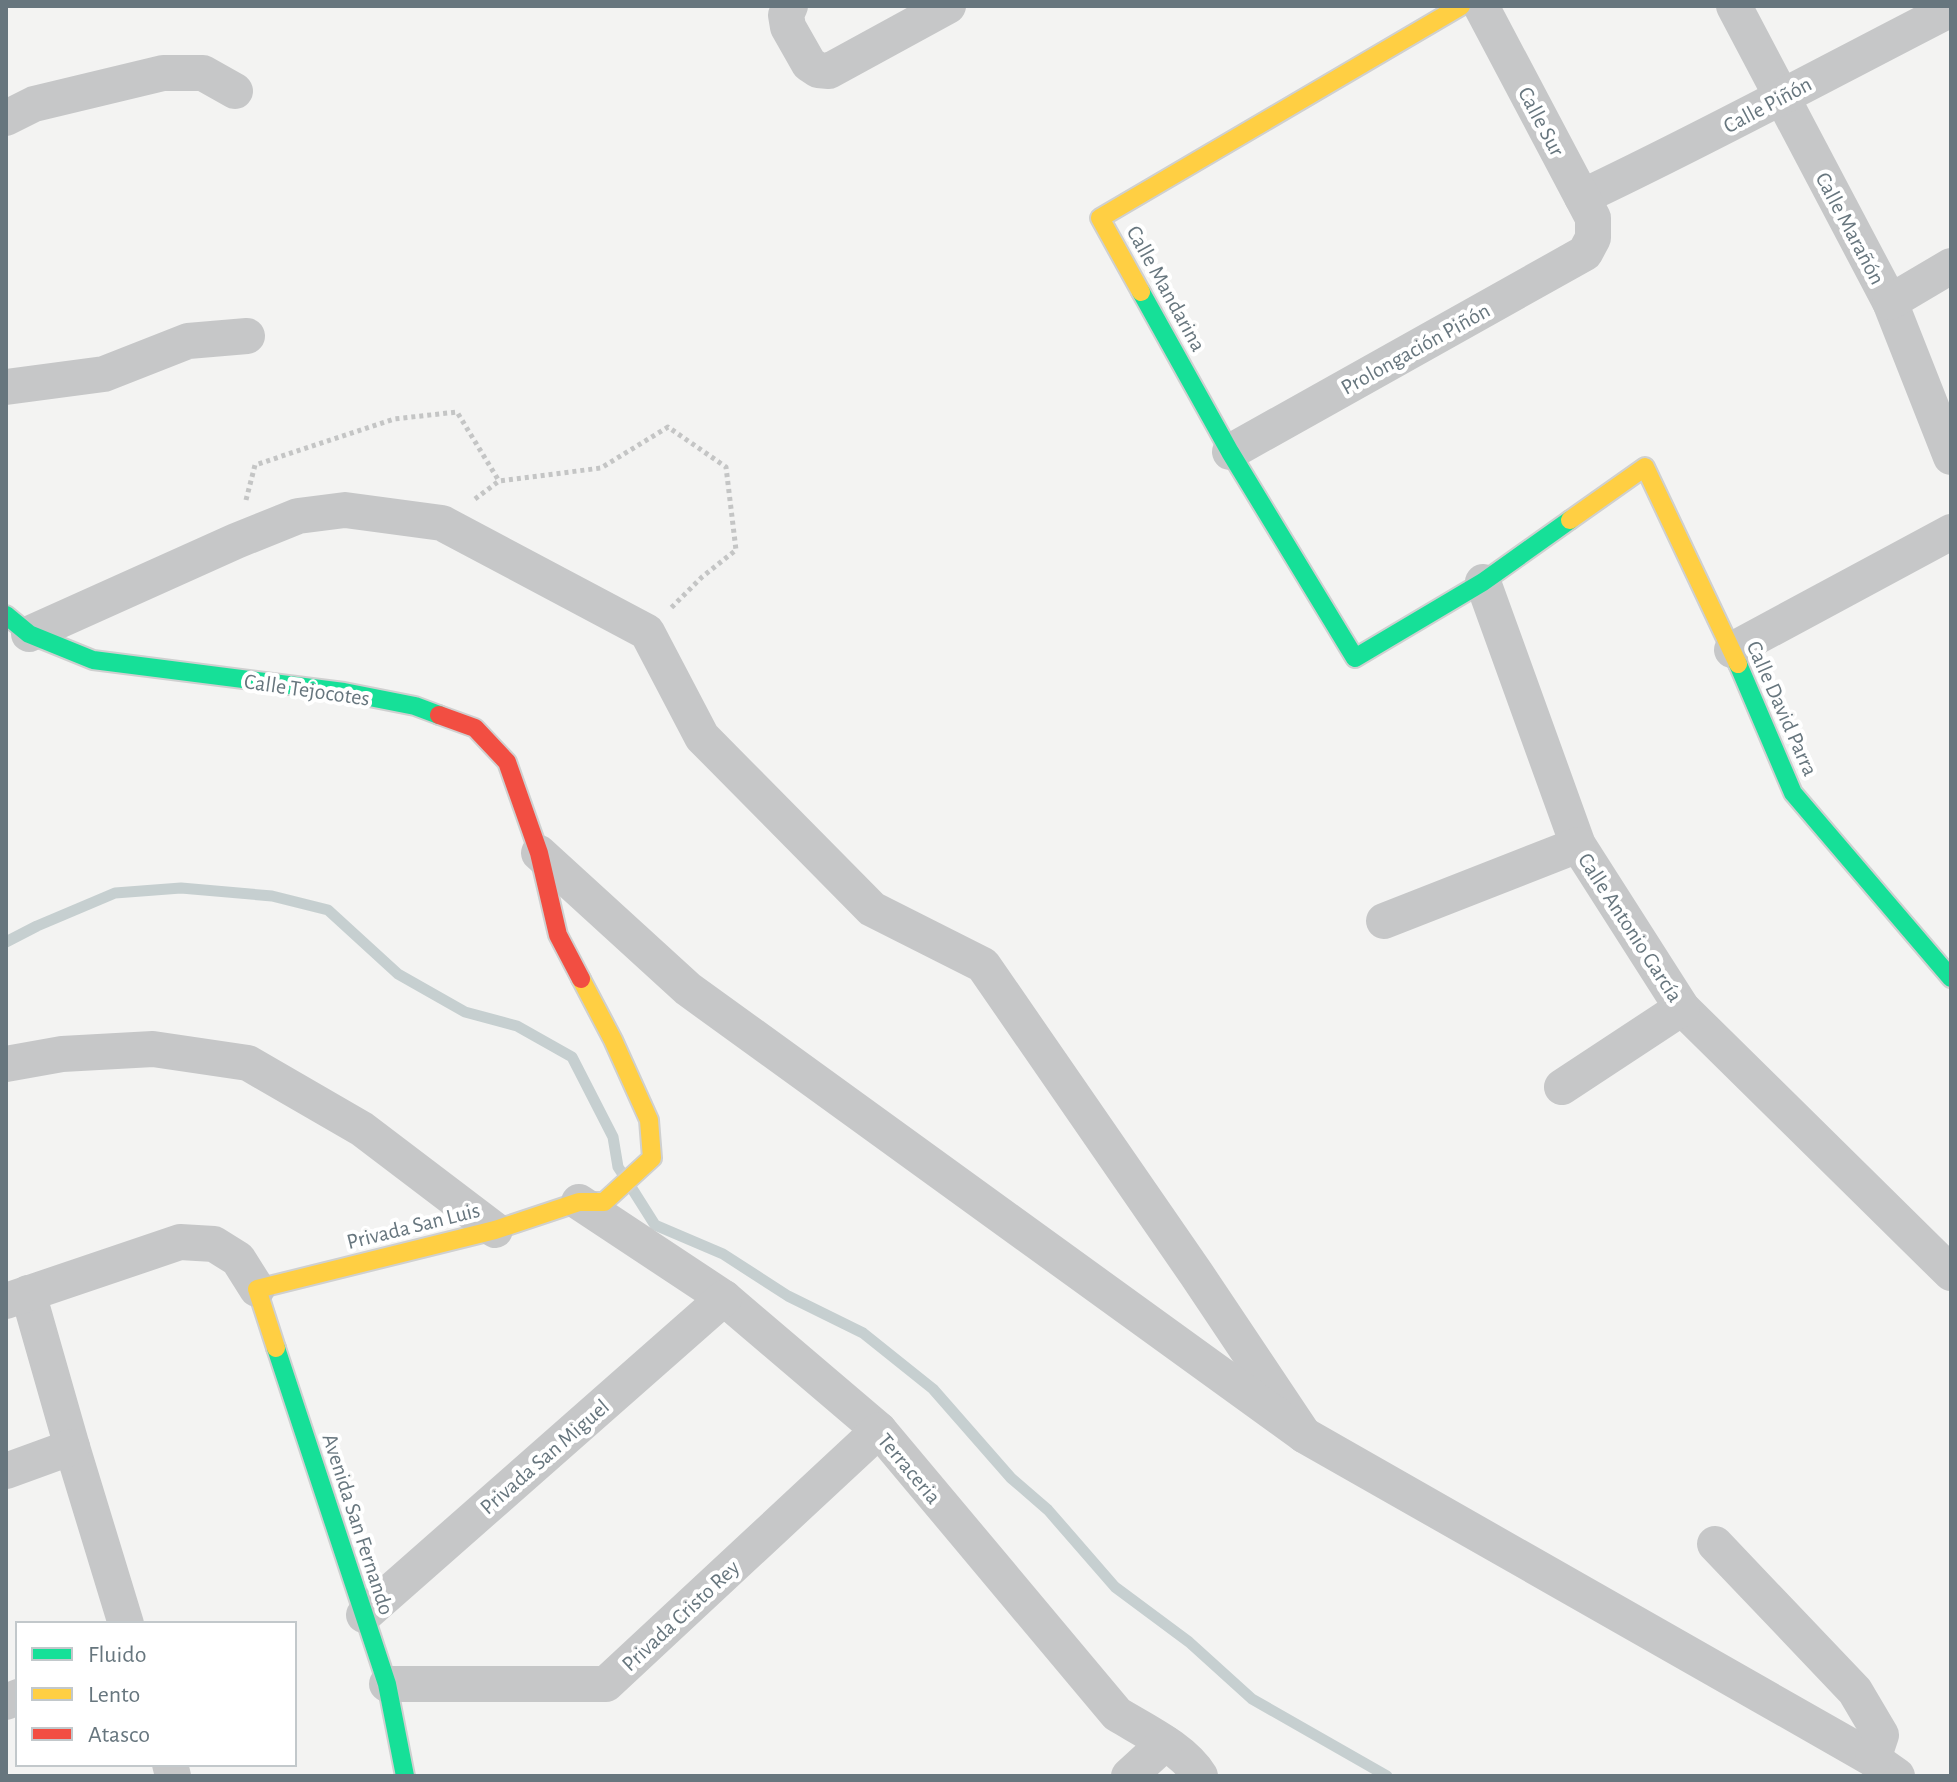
<svg xmlns="http://www.w3.org/2000/svg" width="1957" height="1782" font-family="'Alegreya Sans',sans-serif">
  <style>
    .lines { fill: none; stroke-linecap: round; stroke-linejoin: round }
    .stream { stroke: #c6cfd0; stroke-width: 11 }
    .fast-casing { stroke: #cfd0d0; stroke-width: 22 }
    .slow-casing { stroke: #cfd0d0; stroke-width: 22 }
    .jam-casing { stroke: #cfd0d0; stroke-width: 22 }
    .path { stroke: #c4c5c5; stroke-width: 5; stroke-dasharray: 4 4; stroke-linecap: butt }
    .street { stroke: #c6c7c8; stroke-width: 36 }
    .fast { stroke: #16e098; stroke-width: 18 }
    .slow { stroke: #ffcf43; stroke-width: 18 }
    .jam { stroke: #f24e42; stroke-width: 18 }
    .labels { text-anchor: middle; stroke-width: 8; stroke-linejoin: round; paint-order: stroke }
    .street-label { font-size: 22px; fill: #67767e; stroke: #fff }
  </style>
  <rect width="100%" height="100%" fill="#f3f3f2"/>
  <g class="lines">
    <!-- stream -->
    <g class="stream">
      <path d="M6,942L37,926L115,893L181,888L272,896L328,910L398,974L465,1012L517,1026L572,1057L613,1137L618,1167L622,1173"/>
      <path d="M631,1187L655,1225L723,1254L788,1296L863,1333L933,1389L1011,1478L1048,1510L1115,1587L1189,1642L1252,1699L1387,1776"/>
    </g>
    <!-- fast casing -->
    <g class="fast-casing">
      <g id="fast">
        <path d="M1141,292L1230,452L1355,658L1483,582L1570,520"/>
        <path d="M6,615L29,634L93,660L344,692L415,706L439,715"/>
        <path d="M1738,664L1793,793L1951,978"/>
        <path d="M276,1348L387,1684L405,1776"/>
      </g>
    </g>
    <!-- slow casing -->
    <g class="slow-casing">
      <g id="slow">
        <path d="M1141,292L1100,218L1461,6"/>
        <path d="M1570,520L1645,467L1738,664"/>
        <path d="M276,1348L257,1289L495,1230L579,1202H604L652,1158L649,1120L613,1040L581,979"/>
      </g>
    </g>
    <!-- jam casing -->
    <g class="jam-casing">
      <path id="jam" d="M439,715L475,728L507,762L539,853L558,935L581,979"/>
    </g>
    <!-- path -->
    <g class="path">
      <path d="M475,499L499,481L601,468L668,427L726,467L736,550L702,577L670,609"/>
      <path d="M246,500L255,465L394,419L457,412L499,481"/>
    </g>
    <!-- street -->
    <g class="street">
      <path d="M790,6L786,15L788,27L809,64L818,70L829,71L948,6"/>
      <path d="M1734,6L1890,302L1951,457"/>
      <path d="M6,118L34,104L163,73H203L235,91"/>
      <path d="M1582,197C1707,138 1828,72 1951,9"/>
      <path d="M1890,302L1951,266"/>
      <path d="M6,387L104,374L188,341L247,336"/>
      <path d="M1230,452L1585,253L1593,238V218L1481,6"/>
      <path d="M1483,582L1578,845L1682,1008L1951,1273"/>
      <path d="M29,634L236,541L298,516L345,510L442,523L647,632L702,737L872,909L983,965L1197,1275L1304,1435"/>
      <path d="M1732,650L1951,532"/>
      <path d="M539,853L688,989L1304,1435L1873,1759L1897,1776"/>
      <path d="M1384,921L1578,845"/>
      <path d="M6,1064L62,1054L153,1049L248,1063L362,1129L495,1230"/>
      <path d="M1562,1087L1682,1008"/>
      <path d="M579,1202L724,1298L879,1430L1117,1714C1143,1730 1184,1749 1200,1776"/>
      <path d="M28,1293L72,1447L126,1624"/>
      <path d="M6,1301L180,1242L214,1244L238,1259L257,1289"/>
      <path d="M6,1471L72,1447"/>
      <path d="M1715,1544L1855,1691L1881,1735L1873,1759"/>
      <path d="M364,1615L724,1298"/>
      <path d="M387,1684H606L879,1430"/>
      <path d="M6,1702L18,1697"/>
      <path d="M170,1764L173,1776"/>
      <path d="M1129,1776L1165,1743"/>
    </g>
    <!-- fast -->
    <use href="#fast" class="fast"/>
    <!-- slow -->
    <use href="#slow" class="slow"/>
    <!-- jam -->
    <use href="#jam" class="jam"/>
  </g>
  <g class="labels">
    <!-- street labels -->
    <g class="street-label">
      <text transform="translate(1767 104) rotate(-28)" y="8">Calle Piñón</text>
      <text transform="translate(1542 121) rotate(62)" y="8">Calle Sur</text>
      <text transform="translate(1851 228) rotate(62)" y="8">Calle Marañón</text>
      <text transform="translate(1167 288) rotate(61)" y="8">Calle Mandarina</text>
      <text transform="translate(1415 348) rotate(-29)" y="8">Prolongación Piñón</text>
      <text transform="translate(307 689) rotate(8)" y="8">Calle Tejocotes</text>
      <text transform="translate(1783 708) rotate(66)" y="8">Calle David Parra</text>
      <text transform="translate(1631 927) rotate(57)" y="8">Calle Antonio García</text>
      <text transform="translate(413 1225) rotate(-14)" y="8">Privada San Luis</text>
      <text transform="translate(544 1456) rotate(-41)" y="8">Privada San Miguel</text>
      <text transform="translate(910 1468) rotate(50)" y="8">Terraceria</text>
      <text transform="translate(359 1524) rotate(72)" y="8">Avenida San Fernando</text>
      <text transform="translate(680 1615) rotate(-43)" y="8">Privada Cristo Rey</text>
    </g>
  </g>
  <!-- border -->
  <rect width="1957" height="1782" fill="none" stroke="#67767e" stroke-width="16"/>
  <!-- legend -->
  <rect x="16" y="1622" width="280" height="144" fill="#ffffff" stroke="#c2c8cb" stroke-width="2"/>
  <rect x="32" y="1648" width="40" height="12" fill="#16e098" stroke="#c2c8cb" stroke-width="2"/>
  <text x="88" y="1662" font-size="24" fill="#67767e">Fluido</text>
  <rect x="32" y="1688" width="40" height="12" fill="#ffcf43" stroke="#c2c8cb" stroke-width="2"/>
  <text x="88" y="1702" font-size="24" fill="#67767e">Lento</text>
  <rect x="32" y="1728" width="40" height="12" fill="#f24e42" stroke="#c2c8cb" stroke-width="2"/>
  <text x="88" y="1742" font-size="24" fill="#67767e">Atasco</text>
</svg>
